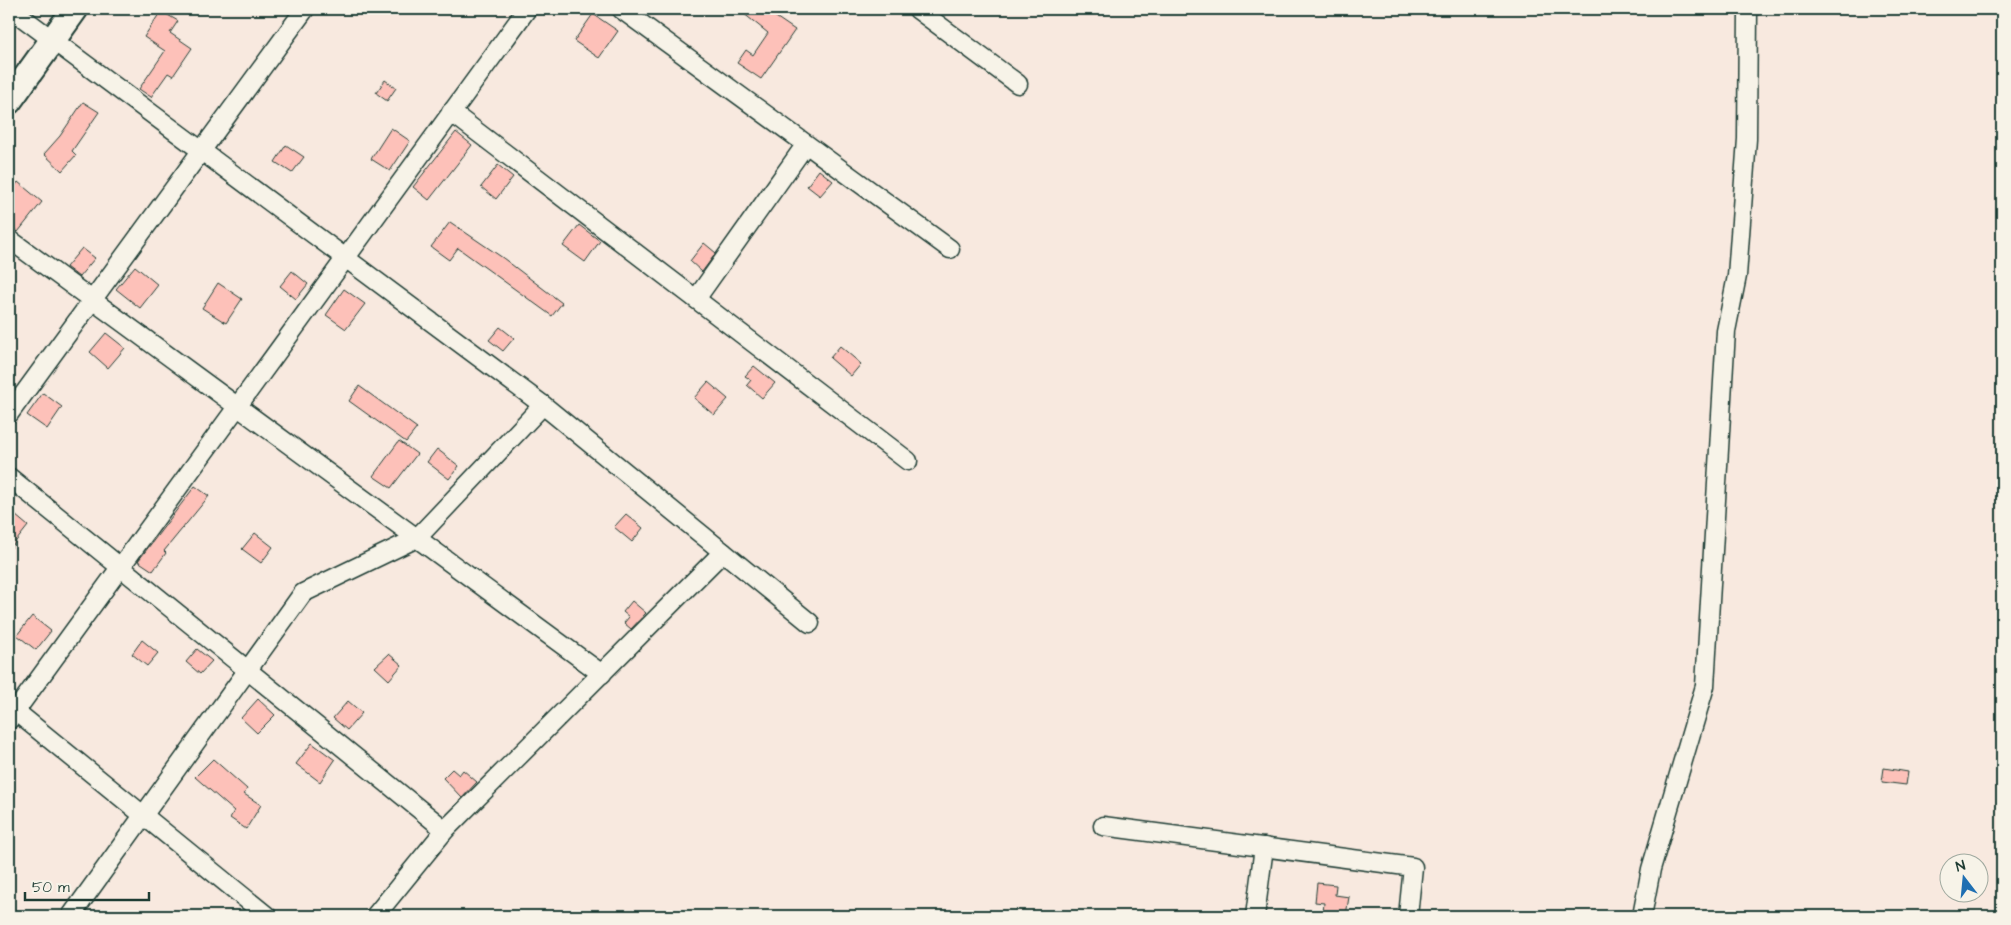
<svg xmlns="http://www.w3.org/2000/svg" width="2011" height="925" font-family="'Architects Daughter',sans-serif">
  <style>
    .building { fill: #fdc1b9; stroke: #1f3d34 }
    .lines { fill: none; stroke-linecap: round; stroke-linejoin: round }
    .minor-casing { stroke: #1f3d34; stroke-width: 21 }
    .secondary-casing { stroke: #1f3d34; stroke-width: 29 }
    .minor { stroke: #f7f3e8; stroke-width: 18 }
    .secondary { stroke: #f7f3e8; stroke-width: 25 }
  </style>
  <rect width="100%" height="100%" fill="#f8e9df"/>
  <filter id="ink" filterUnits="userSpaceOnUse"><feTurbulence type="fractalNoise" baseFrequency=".02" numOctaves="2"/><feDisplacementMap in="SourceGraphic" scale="10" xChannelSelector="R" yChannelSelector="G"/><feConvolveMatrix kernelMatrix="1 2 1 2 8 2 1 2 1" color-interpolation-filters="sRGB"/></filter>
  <g filter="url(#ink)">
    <!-- building -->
    <g class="building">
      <path d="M738,9H764L795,30L761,79L737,63L746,50L753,55L768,33Z"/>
      <path d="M161,11L178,21L170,33L192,48L173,76L168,73L151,97L139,89L165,51L144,37Z"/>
      <path d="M593,14L618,31L599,58L574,41Z"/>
      <path d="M385,80L396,88L387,101L376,93Z"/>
      <path d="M83,102L99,112L72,151L76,155L62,171L44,154L60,136Z"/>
      <path d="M391,128L410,141L390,171L371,159Z"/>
      <path d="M456,132L472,145L429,200L413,187Z"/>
      <path d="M286,145L304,157L292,173L275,162Z"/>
      <path d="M498,165L513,177L496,199L481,187Z"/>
      <path d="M819,170L833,181L820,196L807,186Z"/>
      <path d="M18,182L42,202L18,232L9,224V194Z"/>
      <path d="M450,222L503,258L562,303L552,316L458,248L449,260L431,247Z"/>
      <path d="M579,225L600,241L585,262L563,246Z"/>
      <path d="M704,243L716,253L702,272L690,261Z"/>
      <path d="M82,248L95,258L79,277L66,267Z"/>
      <path d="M135,266L158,285L140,308L116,289Z"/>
      <path d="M292,271L308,284L296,299L280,286Z"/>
      <path d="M218,283L242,299L226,323L202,308Z"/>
      <path d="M344,289L365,304L346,329L326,315Z"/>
      <path d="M500,327L514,338L503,351L489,340Z"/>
      <path d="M106,333L125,348L108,368L90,352Z"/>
      <path d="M840,346L861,364L851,376L830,358Z"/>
      <path d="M754,366L775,383L762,398L747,385L751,380L745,376Z"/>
      <path d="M708,382L728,399L714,415L694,398Z"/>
      <path d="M359,386L417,428L406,442L349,401Z"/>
      <path d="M43,393L62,407L47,429L27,415Z"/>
      <path d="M399,441L417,454L391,488L373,476Z"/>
      <path d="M437,449L459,466L449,479L427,462Z"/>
      <path d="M195,486L209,496L164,551L166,553L153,571L138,561Z"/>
      <path d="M626,514L643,528L632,542L614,527Z"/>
      <path d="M15,515L28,526L9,550V523Z"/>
      <path d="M255,533L273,547L261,563L242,549Z"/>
      <path d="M632,601L646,613L631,629L624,623L629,617L623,612Z"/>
      <path d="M32,616L51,631L36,650L17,635Z"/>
      <path d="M142,640L158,653L147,666L132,654Z"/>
      <path d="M197,649L212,661L200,674L186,662Z"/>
      <path d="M389,654L402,665L389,680L375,667Z"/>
      <path d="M258,699L275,715L257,733L241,718Z"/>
      <path d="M348,701L362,713L347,730L333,718Z"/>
      <path d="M312,743L335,760L320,782L296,764Z"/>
      <path d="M213,759L247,789L244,794L261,805L246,829L230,818L234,811L195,777Z"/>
      <path d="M1884,768L1908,772L1906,785L1882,782Z"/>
      <path d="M452,769L459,775L463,770L477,782L462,798L443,778Z"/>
      <path d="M1317,883L1336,885L1335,895L1349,897L1346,915L1323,912L1324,903L1315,902Z"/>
    </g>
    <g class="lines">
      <!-- minor casing -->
      <g class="minor-casing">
        <g id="minor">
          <path d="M11,9L543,405L810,623"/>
          <path d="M621,9L950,249"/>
          <path d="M917,9L1018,84"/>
          <path d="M451,112L908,461"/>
          <path d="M9,239L602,674"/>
          <path d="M696,299L806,144"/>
          <path d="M9,414L305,9"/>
          <path d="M9,477L445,830"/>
          <path d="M9,706L267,916"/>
          <path d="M9,720L527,9"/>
          <path d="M1103,826L1413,867L1408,916"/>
          <path d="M71,916L303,593L417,538L543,405"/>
          <path d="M375,916L445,830L723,552"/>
          <path d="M1255,916L1264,847"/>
          <path d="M1642,916L1651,869L1705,686L1726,331L1737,276L1747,139L1748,9"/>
        </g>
      </g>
      <!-- secondary casing -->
      <g class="secondary-casing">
        <path id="secondary" d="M9,101L75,9"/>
      </g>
      <!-- minor -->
      <use href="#minor" class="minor"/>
      <!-- secondary -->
      <use href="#secondary" class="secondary"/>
    </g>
  </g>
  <!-- margin -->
  <rect width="2011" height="925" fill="none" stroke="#f7f3e8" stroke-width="30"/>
  <rect x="15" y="15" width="1981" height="895" fill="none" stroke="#1f3d34" stroke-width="2" filter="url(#ink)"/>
  <!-- north arrow -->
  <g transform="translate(1964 878) rotate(344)"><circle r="24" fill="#f7f3e8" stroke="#a1aaa0"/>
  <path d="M0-4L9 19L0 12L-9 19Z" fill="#1f6fb2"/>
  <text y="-8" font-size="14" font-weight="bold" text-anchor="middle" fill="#1f3d34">N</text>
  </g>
  <!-- scale -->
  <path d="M25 892v8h124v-8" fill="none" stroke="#1f3d34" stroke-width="2.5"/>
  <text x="32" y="892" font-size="15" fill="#1f3d34" stroke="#f7f3e8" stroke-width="4" paint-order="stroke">50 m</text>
</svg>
